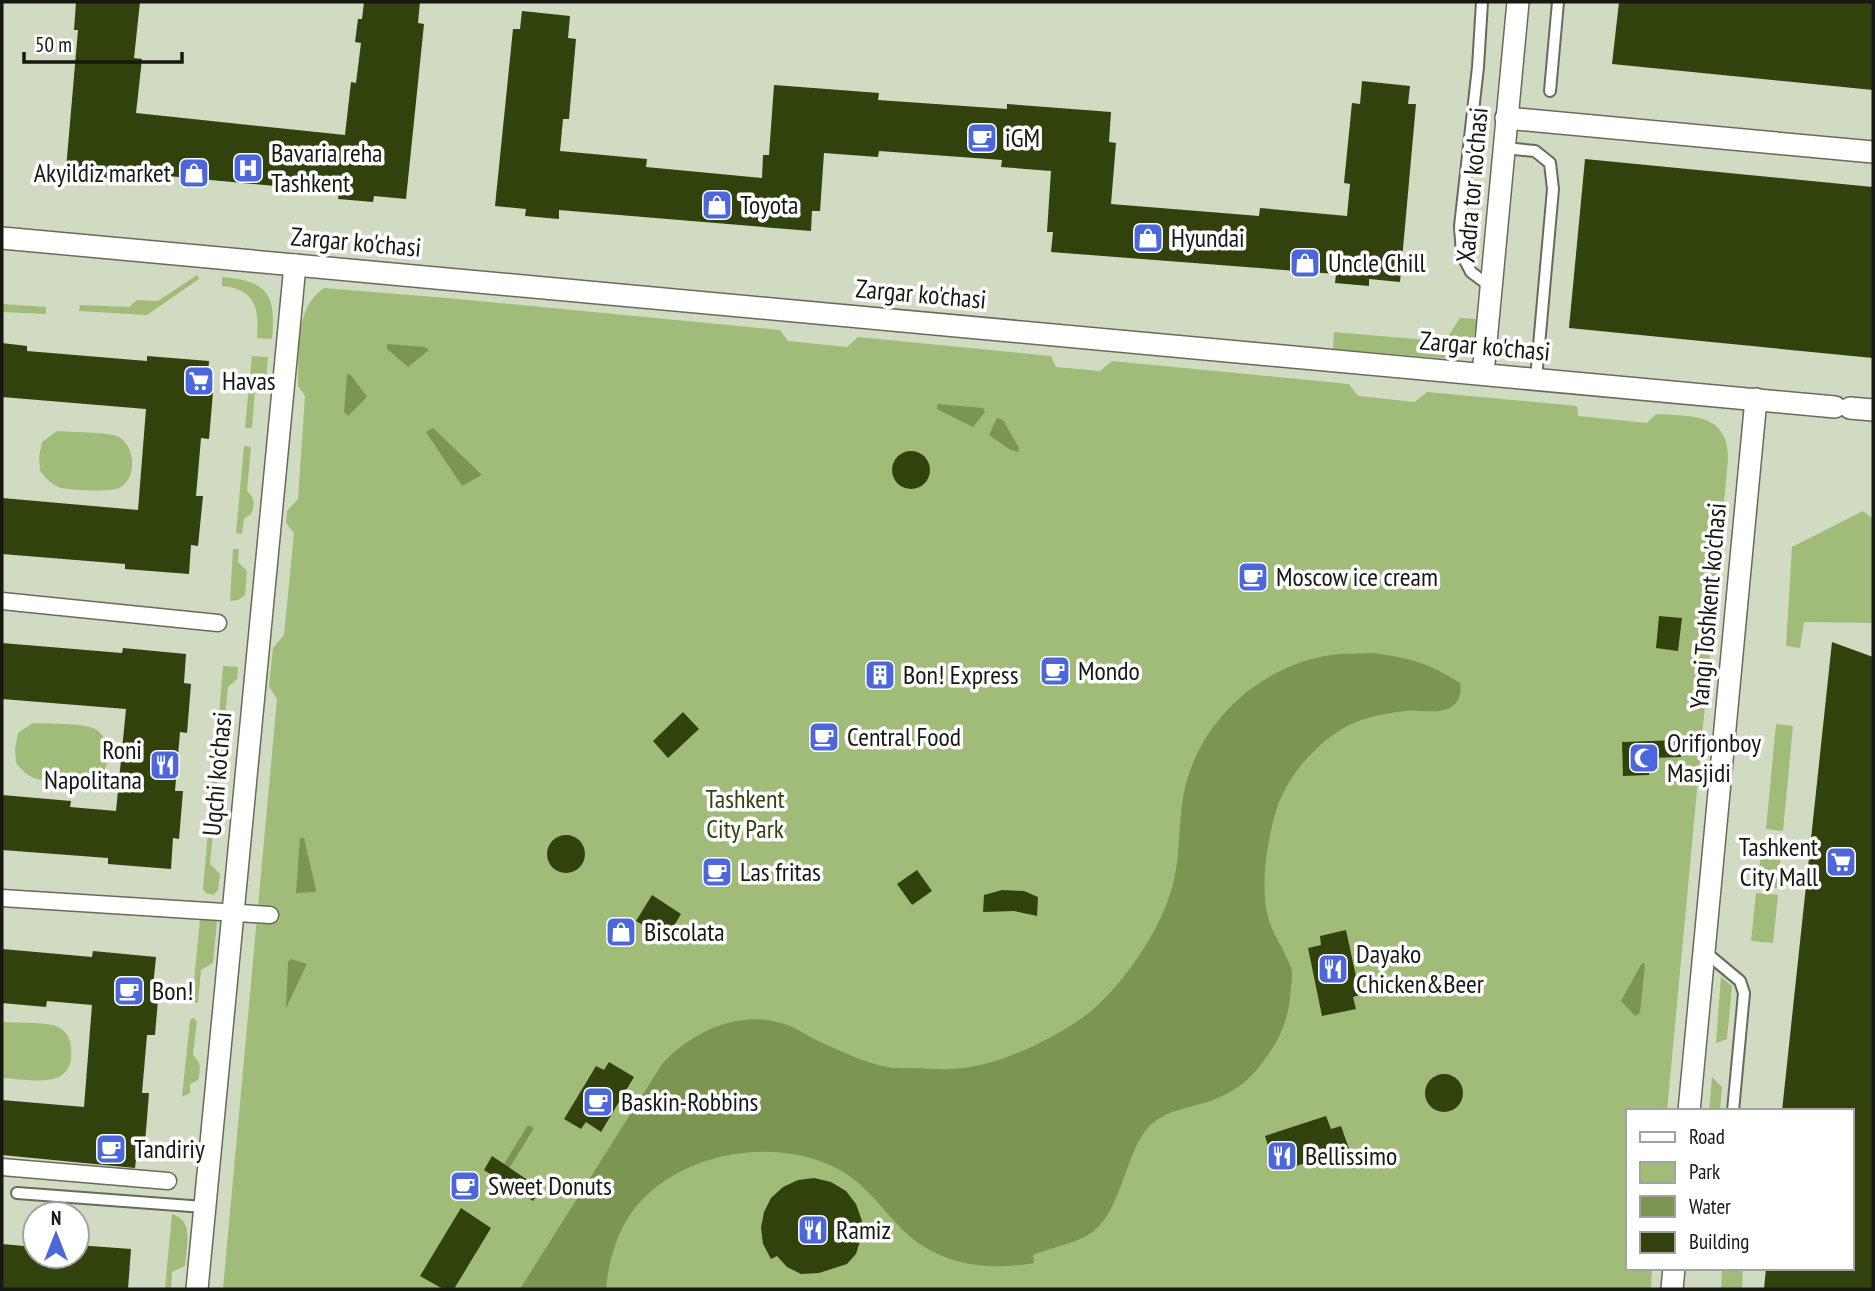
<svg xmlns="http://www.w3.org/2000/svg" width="1875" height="1291" font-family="'PT Sans Narrow',sans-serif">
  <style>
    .built { fill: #d0dbc1; fill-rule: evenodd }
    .green { fill: #a1bc78 }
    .water { fill: #7c9652 }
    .building { fill: #31420d }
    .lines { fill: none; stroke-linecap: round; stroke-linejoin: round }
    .service-casing { stroke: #656c5b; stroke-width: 14 }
    .pedestrian-casing { stroke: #656c5b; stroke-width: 19 }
    .minor-casing { stroke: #656c5b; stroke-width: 24 }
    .service { stroke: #fff; stroke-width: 10 }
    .pedestrian { stroke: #fff; stroke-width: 16 }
    .minor { stroke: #fff; stroke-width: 21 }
    .labels { text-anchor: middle; stroke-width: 7; stroke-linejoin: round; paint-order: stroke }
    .poi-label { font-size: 26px; fill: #161912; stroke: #fff; text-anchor: start }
    .street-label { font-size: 26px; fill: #161912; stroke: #fff }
    .park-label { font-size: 26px; fill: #324310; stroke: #fff }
  </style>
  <rect width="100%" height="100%" fill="#dee6d3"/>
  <!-- built -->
  <path class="built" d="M2,2H1873V1289H2ZM1628,1111H1852V1268H1628ZM35,1214H77V1256H35Z"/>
  <!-- green -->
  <g class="green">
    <path d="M197,275L199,279L147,315L79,311L80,305L129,307L137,300L158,301Z"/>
    <path d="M222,277C269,281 276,295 272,339L257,338C259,309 256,289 222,286Z"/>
    <path d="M324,288L447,298L780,330L788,341L847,347L858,337L1051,356L1056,367L1100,371L1112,361L1349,384L1358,396L1415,402L1427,392L1577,406L1578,416L1647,423L1656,414C1691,416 1729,413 1728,459L1667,1111H1628V1268H1652L1651,1289H223L277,699L269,686L273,648L284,635L294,533L286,523L287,511L298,499L305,396L298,386C299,355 294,307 324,288Z"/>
    <path d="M2,304L46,307V314L2,312Z"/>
    <path d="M1460,318L1478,319C1475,337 1471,351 1454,359L1333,349L1334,332L1438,341L1449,335Z"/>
    <path d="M252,356L268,357L266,378L255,390L252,428H245Z"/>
    <path d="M57,431C71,432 105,432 117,436C135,444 138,476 121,487C113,493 71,490 61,488C52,485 46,478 40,471L39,457L42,442Z"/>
    <path d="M244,446L251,447L247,491C255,498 255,505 251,514L244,519L242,534L236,533Z"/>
    <path d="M1863,511L1873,519V623L1804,622L1800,648L1786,646L1792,547Z"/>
    <path d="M233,549H239L238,562L247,571L245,595L238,600L230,601Z"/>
    <path d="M223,666L238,667L237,679L228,687L225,716L219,715Z"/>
    <path d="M33,723C47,724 81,723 93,728C111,735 113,768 97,779C89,784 47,782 37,779C28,777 21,769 16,763L15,749L18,733Z"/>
    <path d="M1776,724L1793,726L1783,831L1766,829Z"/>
    <path d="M219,733H227L231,738L230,755L219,763L216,806L210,805L216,737Z"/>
    <path d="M209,821H214L210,864L220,874L218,890L213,895L206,893L203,889Z"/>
    <path d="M1761,851L1781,852L1778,888L1758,886Z"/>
    <path d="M1756,893L1778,895L1773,943L1751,941Z"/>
    <path d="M200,919L217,921L213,963L201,970L198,1003L192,1002Z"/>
    <path d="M1721,977L1732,986L1727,1039L1716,1043Z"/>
    <path d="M193,1018L197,1021L193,1055C201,1062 201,1070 198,1080L190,1084V1093L182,1097L190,1020Z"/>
    <path d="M2,1022C17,1023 43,1022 56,1026C66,1030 70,1038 71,1047C76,1092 30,1079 2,1078Z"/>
    <path d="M1712,1077L1722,1087L1720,1111H1709Z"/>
    <path d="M172,1214C195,1221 186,1246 185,1266L172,1272L171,1289H165Z"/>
    <path d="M1722,1268H1743L1742,1289H1721Z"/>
  </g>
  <!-- water -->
  <g class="water">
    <path d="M387,344L425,347L429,350L408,367L387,349Z"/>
    <path d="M347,374L351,375L367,397L348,416L344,412Z"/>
    <path d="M938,404L983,408L985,412L973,427L937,409Z"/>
    <path d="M997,418L1003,420L1019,448L1018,452L1009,449L989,435Z"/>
    <path d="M433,428L482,475L462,486L426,432Z"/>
    <path d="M1373,653C1410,658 1429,663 1460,683C1462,694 1458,705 1447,709C1435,714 1418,709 1405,711C1388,713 1370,716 1354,723C1321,737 1288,774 1277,808C1267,840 1260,884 1268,917C1272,933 1284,949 1290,965C1293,971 1292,979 1291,986C1290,1016 1281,1039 1262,1063C1252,1077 1238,1089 1222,1096C1197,1109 1166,1106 1146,1130C1124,1158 1120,1217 1088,1235C1072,1244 1050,1248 1033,1255L1034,1263C984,1272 933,1264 897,1224C878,1203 860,1179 834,1167C768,1134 663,1155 625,1223C614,1243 608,1266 606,1289H520L662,1064C693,1030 744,1007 790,1026C800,1030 809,1037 818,1041C838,1050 861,1061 882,1066C892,1069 904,1068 914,1068C926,1068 938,1070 951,1069C993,1068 1048,1042 1082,1018C1120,991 1162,929 1173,884C1182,850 1177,814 1187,780C1206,715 1264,665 1331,655C1344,653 1359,654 1373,653Z"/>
    <path d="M300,838H304L316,890L315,892L296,893Z"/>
    <path d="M291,959L307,964L286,1008L288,962Z"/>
    <path d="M1642,963L1645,964L1640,1013L1635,1016L1621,1001Z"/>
    <path d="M528,1125L534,1128L502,1180L496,1177Z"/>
  </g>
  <!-- building -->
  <g class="building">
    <path d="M76,2H140L134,58L142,59L136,113L345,135L351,82L356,83L361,43L355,42L358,19H362L364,2H420L418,23L424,24L406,199L374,196L373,202L338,199L339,192L125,172L124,180L98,178L99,172L66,169L78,30H74Z"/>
    <path d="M1619,2H1873V90L1612,64Z"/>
    <path d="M522,11L570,16L568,38L576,39L569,119H563L560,151L647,159L646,167L762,178L763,155H769L774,85L879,93L878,100L1007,109V104L1111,112L1109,142L1116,143L1111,204L1259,216L1260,208L1347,216L1350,184L1344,183L1352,103L1360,104L1362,81L1410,86L1408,104H1416L1400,282L1369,279V286L1335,283L1336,274L1051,252L1053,232H1047L1051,171L1001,167L1002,160L879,151L878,157L824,153L820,211H812L811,231L559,210V219L525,216L526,209L495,206L513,29H520Z"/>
    <path d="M1585,159L1873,187V358L1569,328Z"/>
    <path d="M2,343L27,346V351L147,361V356L209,361L206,392H213L209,439L201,438L196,496H203L198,546L191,545L189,574L125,569V564L2,554V498L138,510L146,409L2,397Z"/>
    <circle cx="911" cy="470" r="19"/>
    <path d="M1659,616L1682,618L1678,651L1656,648Z"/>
    <path d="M1832,642L1873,657V1289H1764L1766,1268H1852V1111H1782Z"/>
    <path d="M2,643L122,653L123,648L186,654L184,683L191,684L187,733L180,732L175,791H183L179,839L173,838L171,869L108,864V858L2,850V795L71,801L70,807L116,811L126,709L2,699Z"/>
    <path d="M683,712L699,729L668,758L653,741Z"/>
    <path d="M1680,740L1681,757L1649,758V775L1623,776L1622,742Z"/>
    <circle cx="566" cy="854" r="19"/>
    <path d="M917,870L932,891L912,905L897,884Z"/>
    <path d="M1002,890L1024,891L1038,897L1037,916L1014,911L983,912L984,895Z"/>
    <path d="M652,895L681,914L666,939L636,921Z"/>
    <path d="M1346,930L1360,995L1353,997L1356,1009L1322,1016L1308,948L1321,945L1320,936Z"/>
    <path d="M2,949L92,957L93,951L156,957L153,987L159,988L155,1035H147L142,1093H149L145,1143L138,1142L135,1168L2,1155V1100L84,1107L92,1005L47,1001L46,1007L2,1003Z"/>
    <path d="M609,1062L634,1077L601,1132L586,1122L581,1129L564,1119L596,1066L604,1070Z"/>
    <circle cx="1444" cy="1093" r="19"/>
    <path d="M1326,1116L1331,1129L1341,1126L1349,1149L1290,1168L1287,1160L1274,1165L1265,1136Z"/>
    <path d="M492,1156L541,1189L533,1201L484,1170Z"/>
    <path d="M814,1178L831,1182L846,1191L856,1204L862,1221L861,1238L856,1254L847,1264L819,1273L801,1274L787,1267L777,1256L771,1259L763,1244L761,1228L764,1212L771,1198L783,1187L798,1180Z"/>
    <path d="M461,1208L491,1228L454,1289H443L420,1276Z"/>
    <path d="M2,1244L35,1247V1256H77V1245L131,1249L128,1289H2Z"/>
  </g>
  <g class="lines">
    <!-- service casing -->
    <g class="service-casing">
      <g id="service">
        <path d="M1482,2L1478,67L1460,226L1462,255L1471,272L1491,287"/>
        <path d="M1550,91L1558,2"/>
        <path d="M1504,148L1535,151L1550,163L1553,189L1536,379"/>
        <path d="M1704,951L1740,981L1744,993L1733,1111"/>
        <path d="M17,1193L204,1207"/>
      </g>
    </g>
    <!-- pedestrian casing -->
    <g class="pedestrian-casing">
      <g id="pedestrian">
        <path d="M2,601L218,623"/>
        <path d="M2,898L270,915"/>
        <path d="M2,1167L168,1181"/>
      </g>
    </g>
    <!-- minor casing -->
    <g class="minor-casing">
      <g id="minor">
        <path d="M1506,118L1873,152"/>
        <path d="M2,238L1835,407"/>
        <path d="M1483,374L1518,2"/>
        <path d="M1850,408L1873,410"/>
        <path d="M1689,1111L1756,399"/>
        <path d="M197,1289L295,265"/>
        <path d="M1672,1289L1674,1268"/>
      </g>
    </g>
    <!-- service -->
    <use href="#service" class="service"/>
    <!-- pedestrian -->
    <use href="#pedestrian" class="pedestrian"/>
    <!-- minor -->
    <use href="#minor" class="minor"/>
  </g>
  <!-- icons -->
  <defs>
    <g id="cafe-square" transform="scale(1.575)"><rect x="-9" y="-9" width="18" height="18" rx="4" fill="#4c66db" stroke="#fff"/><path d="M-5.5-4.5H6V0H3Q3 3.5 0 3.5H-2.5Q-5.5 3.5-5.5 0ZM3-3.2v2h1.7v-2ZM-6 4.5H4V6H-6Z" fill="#fff"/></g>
    <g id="hospital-square" transform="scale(1.575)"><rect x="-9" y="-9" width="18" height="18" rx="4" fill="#4c66db" stroke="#fff"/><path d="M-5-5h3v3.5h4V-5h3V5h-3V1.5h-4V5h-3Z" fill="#fff"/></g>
    <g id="shop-square" transform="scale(1.575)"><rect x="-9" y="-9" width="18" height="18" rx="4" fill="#4c66db" stroke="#fff"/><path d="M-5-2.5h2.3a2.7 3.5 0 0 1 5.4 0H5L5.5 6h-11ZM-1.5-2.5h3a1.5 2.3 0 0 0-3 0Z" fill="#fff"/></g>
    <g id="supermarket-square" transform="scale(1.575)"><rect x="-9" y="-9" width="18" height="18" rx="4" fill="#4c66db" stroke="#fff"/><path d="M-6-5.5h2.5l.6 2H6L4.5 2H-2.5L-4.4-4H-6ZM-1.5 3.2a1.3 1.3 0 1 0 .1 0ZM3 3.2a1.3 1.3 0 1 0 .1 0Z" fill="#fff"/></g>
    <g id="building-square" transform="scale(1.575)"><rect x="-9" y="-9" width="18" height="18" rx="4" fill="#4c66db" stroke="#fff"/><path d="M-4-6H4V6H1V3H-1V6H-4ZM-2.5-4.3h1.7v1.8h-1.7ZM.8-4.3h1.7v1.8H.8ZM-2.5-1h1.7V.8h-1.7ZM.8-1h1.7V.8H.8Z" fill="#fff"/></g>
    <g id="mosque-square" transform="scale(1.575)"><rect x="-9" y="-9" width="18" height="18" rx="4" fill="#4c66db" stroke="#fff"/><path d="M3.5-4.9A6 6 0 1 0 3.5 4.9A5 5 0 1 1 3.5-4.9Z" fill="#fff"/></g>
    <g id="restaurant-square" transform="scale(1.575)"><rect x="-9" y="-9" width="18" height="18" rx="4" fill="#4c66db" stroke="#fff"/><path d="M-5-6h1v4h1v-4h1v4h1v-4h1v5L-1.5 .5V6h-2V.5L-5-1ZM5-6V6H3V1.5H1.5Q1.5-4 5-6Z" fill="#fff"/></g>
  </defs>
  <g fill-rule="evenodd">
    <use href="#cafe-square" x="982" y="138"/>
    <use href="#hospital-square" x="248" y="168"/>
    <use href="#shop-square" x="194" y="173"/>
    <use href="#shop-square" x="717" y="205"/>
    <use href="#shop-square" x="1148" y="238"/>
    <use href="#shop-square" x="1305" y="263"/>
    <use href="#supermarket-square" x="199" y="381"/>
    <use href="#cafe-square" x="1253" y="577"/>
    <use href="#cafe-square" x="1055" y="671"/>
    <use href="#building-square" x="880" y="675"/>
    <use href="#cafe-square" x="824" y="737"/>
    <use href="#mosque-square" x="1644" y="758"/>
    <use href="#restaurant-square" x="165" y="765"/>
    <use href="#supermarket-square" x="1841" y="862"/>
    <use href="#cafe-square" x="717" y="872"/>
    <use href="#shop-square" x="621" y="932"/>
    <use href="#restaurant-square" x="1333" y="969"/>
    <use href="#cafe-square" x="129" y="991"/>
    <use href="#cafe-square" x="598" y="1102"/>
    <use href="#cafe-square" x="111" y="1149"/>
    <use href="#restaurant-square" x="1282" y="1156"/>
    <use href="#cafe-square" x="465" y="1186"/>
    <use href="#restaurant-square" x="813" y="1230"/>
  </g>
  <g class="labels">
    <!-- poi labels -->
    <g class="poi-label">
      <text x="1005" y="147">iGM</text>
      <text x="271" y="162">Bavaria reha<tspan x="271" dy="30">Tashkent</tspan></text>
      <text x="171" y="182" text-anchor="end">Akyildiz market</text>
      <text x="740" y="214">Toyota</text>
      <text x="1171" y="247">Hyundai</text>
      <text x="1328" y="272">Uncle Chill</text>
      <text x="222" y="390">Havas</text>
      <text x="1276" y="586">Moscow ice cream</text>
      <text x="1078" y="680">Mondo</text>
      <text x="903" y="684">Bon! Express</text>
      <text x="847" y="746">Central Food</text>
      <text x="1667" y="752">Orifjonboy<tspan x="1667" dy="30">Masjidi</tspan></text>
      <text x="142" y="759" text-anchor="end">Roni<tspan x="142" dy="30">Napolitana</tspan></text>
      <text x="1818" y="856" text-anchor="end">Tashkent<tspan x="1818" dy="30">City Mall</tspan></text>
      <text x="740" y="881">Las fritas</text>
      <text x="644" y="941">Biscolata</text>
      <text x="1356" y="963">Dayako<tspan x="1356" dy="30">Chicken&amp;Beer</tspan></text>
      <text x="152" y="1000">Bon!</text>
      <text x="621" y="1111">Baskin-Robbins</text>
      <text x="134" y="1158">Tandiriy</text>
      <text x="1305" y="1165">Bellissimo</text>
      <text x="488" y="1195">Sweet Donuts</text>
      <text x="836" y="1239">Ramiz</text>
    </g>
    <!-- street labels -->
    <g class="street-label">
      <text transform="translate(1472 185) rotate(-85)" y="9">Xadra tor ko'chasi</text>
      <text transform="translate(356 242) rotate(5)" y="9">Zargar ko'chasi</text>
      <text transform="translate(921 294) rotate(5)" y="9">Zargar ko'chasi</text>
      <text transform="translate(1485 346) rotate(5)" y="9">Zargar ko'chasi</text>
      <text transform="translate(1708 606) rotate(-85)" y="9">Yangi Toshkent ko'chasi</text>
      <text transform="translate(217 774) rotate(-85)" y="9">Uqchi ko'chasi</text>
    </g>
    <!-- park labels -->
    <g class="park-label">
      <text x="745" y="808">Tashkent<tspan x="745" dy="30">City Park</tspan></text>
    </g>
  </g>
  <!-- border -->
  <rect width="1875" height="1291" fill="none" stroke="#161912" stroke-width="7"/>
  <!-- legend -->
  <rect x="1626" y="1109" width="228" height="161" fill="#ffffff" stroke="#a2a3a0" stroke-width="2"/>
  <rect x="1640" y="1132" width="35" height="10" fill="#ffffff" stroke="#a2a3a0" stroke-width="2"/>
  <text x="1689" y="1144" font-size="21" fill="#161912">Road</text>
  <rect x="1640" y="1162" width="35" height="21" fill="#a1bc78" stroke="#a2a3a0" stroke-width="2"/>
  <text x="1689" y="1179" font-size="21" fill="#161912">Park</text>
  <rect x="1640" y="1196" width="35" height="21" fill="#7c9652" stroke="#a2a3a0" stroke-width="2"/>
  <text x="1689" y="1214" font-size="21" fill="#161912">Water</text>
  <rect x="1640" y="1232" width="35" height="21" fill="#31420d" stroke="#a2a3a0" stroke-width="2"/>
  <text x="1689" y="1249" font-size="21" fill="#161912">Building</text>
  <!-- north arrow -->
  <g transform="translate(56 1235)"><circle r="33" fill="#ffffff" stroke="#a2a3a0" stroke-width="2"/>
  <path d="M0-5L12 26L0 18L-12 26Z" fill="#4c66db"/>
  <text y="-10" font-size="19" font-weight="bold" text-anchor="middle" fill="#161912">N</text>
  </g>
  <!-- scale -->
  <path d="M24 52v10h158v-10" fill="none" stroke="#161912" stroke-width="3.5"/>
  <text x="35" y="52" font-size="21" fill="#161912" stroke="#ffffff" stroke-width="5" paint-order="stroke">50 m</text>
</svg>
